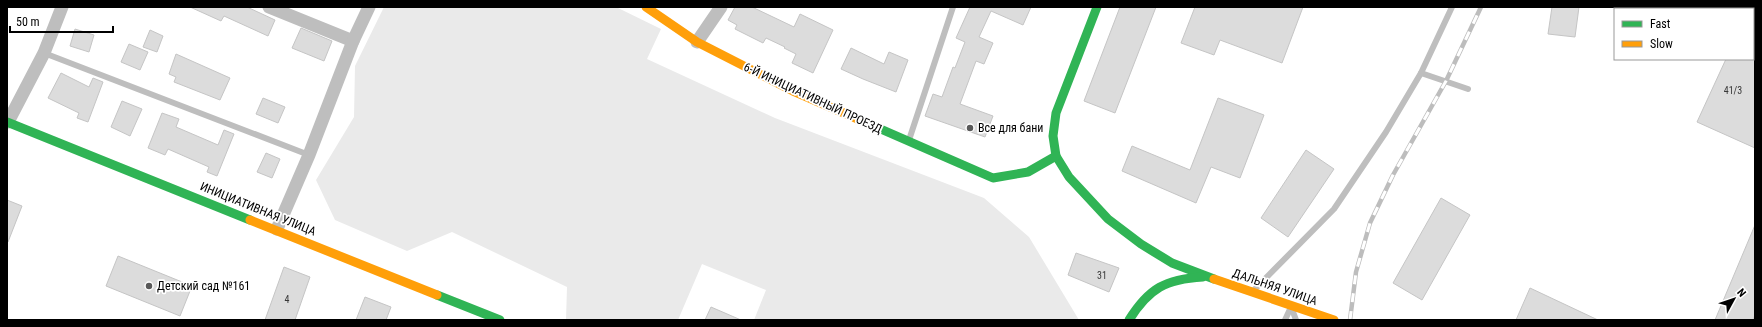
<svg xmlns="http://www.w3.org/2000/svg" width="1762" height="327" font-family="'Roboto Condensed',sans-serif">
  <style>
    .green { fill: #eaeaea }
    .building { fill: #dcdcdc; stroke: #c5c5c5 }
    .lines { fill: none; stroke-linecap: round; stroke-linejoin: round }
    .lane { stroke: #bebebe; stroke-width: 6 }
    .street { stroke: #bebebe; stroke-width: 13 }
    .fast { stroke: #30b455; stroke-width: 9 }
    .slow { stroke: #ff9f0a; stroke-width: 9 }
    .rail-casing { stroke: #bdbdbd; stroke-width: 4.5 }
    .rail { stroke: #fff; stroke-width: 3; stroke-dasharray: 9; stroke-linecap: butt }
    .poi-dot { fill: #595959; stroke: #fff; stroke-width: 1.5 }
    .labels { text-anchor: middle; stroke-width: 3.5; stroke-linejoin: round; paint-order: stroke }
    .number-label { font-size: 10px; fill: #373737 }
    .street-label { font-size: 12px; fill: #000; stroke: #fff }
    .poi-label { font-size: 12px; fill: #000; stroke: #fff; text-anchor: start }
  </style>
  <rect width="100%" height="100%" fill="#fff"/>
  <!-- green -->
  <path class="green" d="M384,7H616L661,29L647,59L775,118L984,198L1029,237L1079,320H754L766,290L702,264L678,320H566L567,287L452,232L407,251L335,220L316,180L354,117L355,66Z"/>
  <!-- building -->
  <g class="building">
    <path d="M190,7H247L275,20L268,36L224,16L221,21Z"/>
    <path d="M735,7H752L794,27L800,14L833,30L813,73L792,63L796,54L784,48L785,47L766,38L763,43L735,29L737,25L728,20Z"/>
    <path d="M970,7H1031L1023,25L991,11L979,37L993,43L984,64L976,61L960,104L993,116L985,137L925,116L933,94L942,97L953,67L955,68L965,42L956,38Z"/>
    <path d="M1120,7H1156L1115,113L1084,101Z"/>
    <path d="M1195,7H1303L1282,63L1220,40L1214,55L1181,43Z"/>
    <path d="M1552,7H1579L1575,37L1548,34Z"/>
    <path d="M301,28L332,41L324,61L292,48Z"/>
    <path d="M75,29L94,35L89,52L70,46Z"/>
    <path d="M150,30L163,36L157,52L143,47Z"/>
    <path d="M129,44L148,52L140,70L121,62Z"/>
    <path d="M851,48L884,64L889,52L908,60L896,92L863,79L841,69Z"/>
    <path d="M176,54L230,78L220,100L174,82L176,77L169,74Z"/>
    <path d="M1726,59H1755V148L1697,122Z"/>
    <path d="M61,73L89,87L93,78L103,82L88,122L77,118L79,113L48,98Z"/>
    <path d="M263,98L285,107L278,123L256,114Z"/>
    <path d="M1218,98L1264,115L1240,178L1211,167L1196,203L1122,171L1132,146L1190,170Z"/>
    <path d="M122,101L142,109L130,136L111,127Z"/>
    <path d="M162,113L179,119L176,127L218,145L224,130L234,134L217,176L207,172L209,167L168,149L165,155L148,148Z"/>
    <path d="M1306,150L1334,169L1288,237L1261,218Z"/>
    <path d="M266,153L280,159L272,178L257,172Z"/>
    <path d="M1441,198L1470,215L1422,300L1393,283Z"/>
    <path d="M7,200L22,206L8,242H7Z"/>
    <path d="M1755,225V315L1753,320H1715Z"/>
    <path d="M1076,253L1119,268L1109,292L1068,275Z"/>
    <path d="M118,256L192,286L180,316L106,286Z"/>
    <path d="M284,267L310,277L295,320H265Z"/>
    <path d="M1530,288L1598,320H1516Z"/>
    <path d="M365,297L391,307L386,320H356Z"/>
    <path d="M711,307L741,320H705Z"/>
  </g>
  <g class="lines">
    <!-- lane -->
    <g class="lane">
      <path d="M44,53L309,155"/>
      <path d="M1421,73L1468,89"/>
      <path d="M909,140L953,7"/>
      <path d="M1254,290L1334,209L1386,132L1421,73L1452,7"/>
      <path d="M1292,309L1296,320"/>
      <path d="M1285,320L1291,307"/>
    </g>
    <!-- street -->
    <g class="street">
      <path d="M269,7L353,41"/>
      <path d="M697,42L721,7"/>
      <path d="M8,122L44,53L62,7"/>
      <path d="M277,229L309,155L353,41L369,7"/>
    </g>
    <!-- fast -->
    <g class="fast">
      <path d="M1097,7L1056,113L1053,136L1056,156L1069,177L1108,219L1141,244L1172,263L1214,279"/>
      <path d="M860,120L993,178L1028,172L1056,156"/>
      <path d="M7,122L250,220"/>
      <path d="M437,295L500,320"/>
      <path d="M1129,320C1149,288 1166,279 1203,277"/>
    </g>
    <!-- slow -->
    <g class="slow">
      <path d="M646,7L697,42L793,91L860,120"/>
      <path d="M250,220L437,295"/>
      <path d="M1214,279L1334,320"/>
    </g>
    <!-- rail casing -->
    <g class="rail-casing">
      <path id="rail" d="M1350,320L1356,272L1370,223L1393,175L1446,81L1481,7"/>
    </g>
    <!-- rail -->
    <use href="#rail" class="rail"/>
  </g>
  <!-- markers -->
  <g class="poi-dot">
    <circle cx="970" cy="128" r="4"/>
    <circle cx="149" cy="286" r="4"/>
  </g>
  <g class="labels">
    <!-- number labels -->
    <g class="number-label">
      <text x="1733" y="94">41/3</text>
      <text x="1102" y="279">31</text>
      <text x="287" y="303">4</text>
    </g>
    <!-- street labels -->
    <g class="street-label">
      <text transform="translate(813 98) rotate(25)" y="4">6-Й ИНИЦИАТИВНЫЙ ПРОЕЗД</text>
      <text transform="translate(258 209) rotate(22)" y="4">ИНИЦИАТИВНАЯ УЛИЦА</text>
      <text transform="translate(1275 287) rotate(19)" y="4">ДАЛЬНЯЯ УЛИЦА</text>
    </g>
    <!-- poi labels -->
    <g class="poi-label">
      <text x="978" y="132">Все для бани</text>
      <text x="157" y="290">Детский сад №161</text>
    </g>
  </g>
  <!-- border -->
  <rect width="1762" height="327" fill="none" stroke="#000000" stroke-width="16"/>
  <!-- legend -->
  <rect x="1614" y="8" width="140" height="52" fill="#ffffff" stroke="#999999"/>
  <rect x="1622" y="21" width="20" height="6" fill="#30b455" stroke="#999999"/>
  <text x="1650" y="28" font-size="12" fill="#000000">Fast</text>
  <rect x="1622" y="41" width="20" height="6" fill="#ff9f0a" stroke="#999999"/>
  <text x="1650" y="48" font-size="12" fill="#000000">Slow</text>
  <!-- north arrow -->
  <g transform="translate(1734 299) rotate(50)" stroke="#ffffff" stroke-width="3" paint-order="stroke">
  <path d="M0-3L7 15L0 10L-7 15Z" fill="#000000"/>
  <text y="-6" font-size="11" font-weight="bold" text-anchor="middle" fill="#000000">N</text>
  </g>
  <!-- scale -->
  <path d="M10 26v6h103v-6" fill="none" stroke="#000000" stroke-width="2"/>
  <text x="16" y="26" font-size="12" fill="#000000" stroke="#ffffff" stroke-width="3" paint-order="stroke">50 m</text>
</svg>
